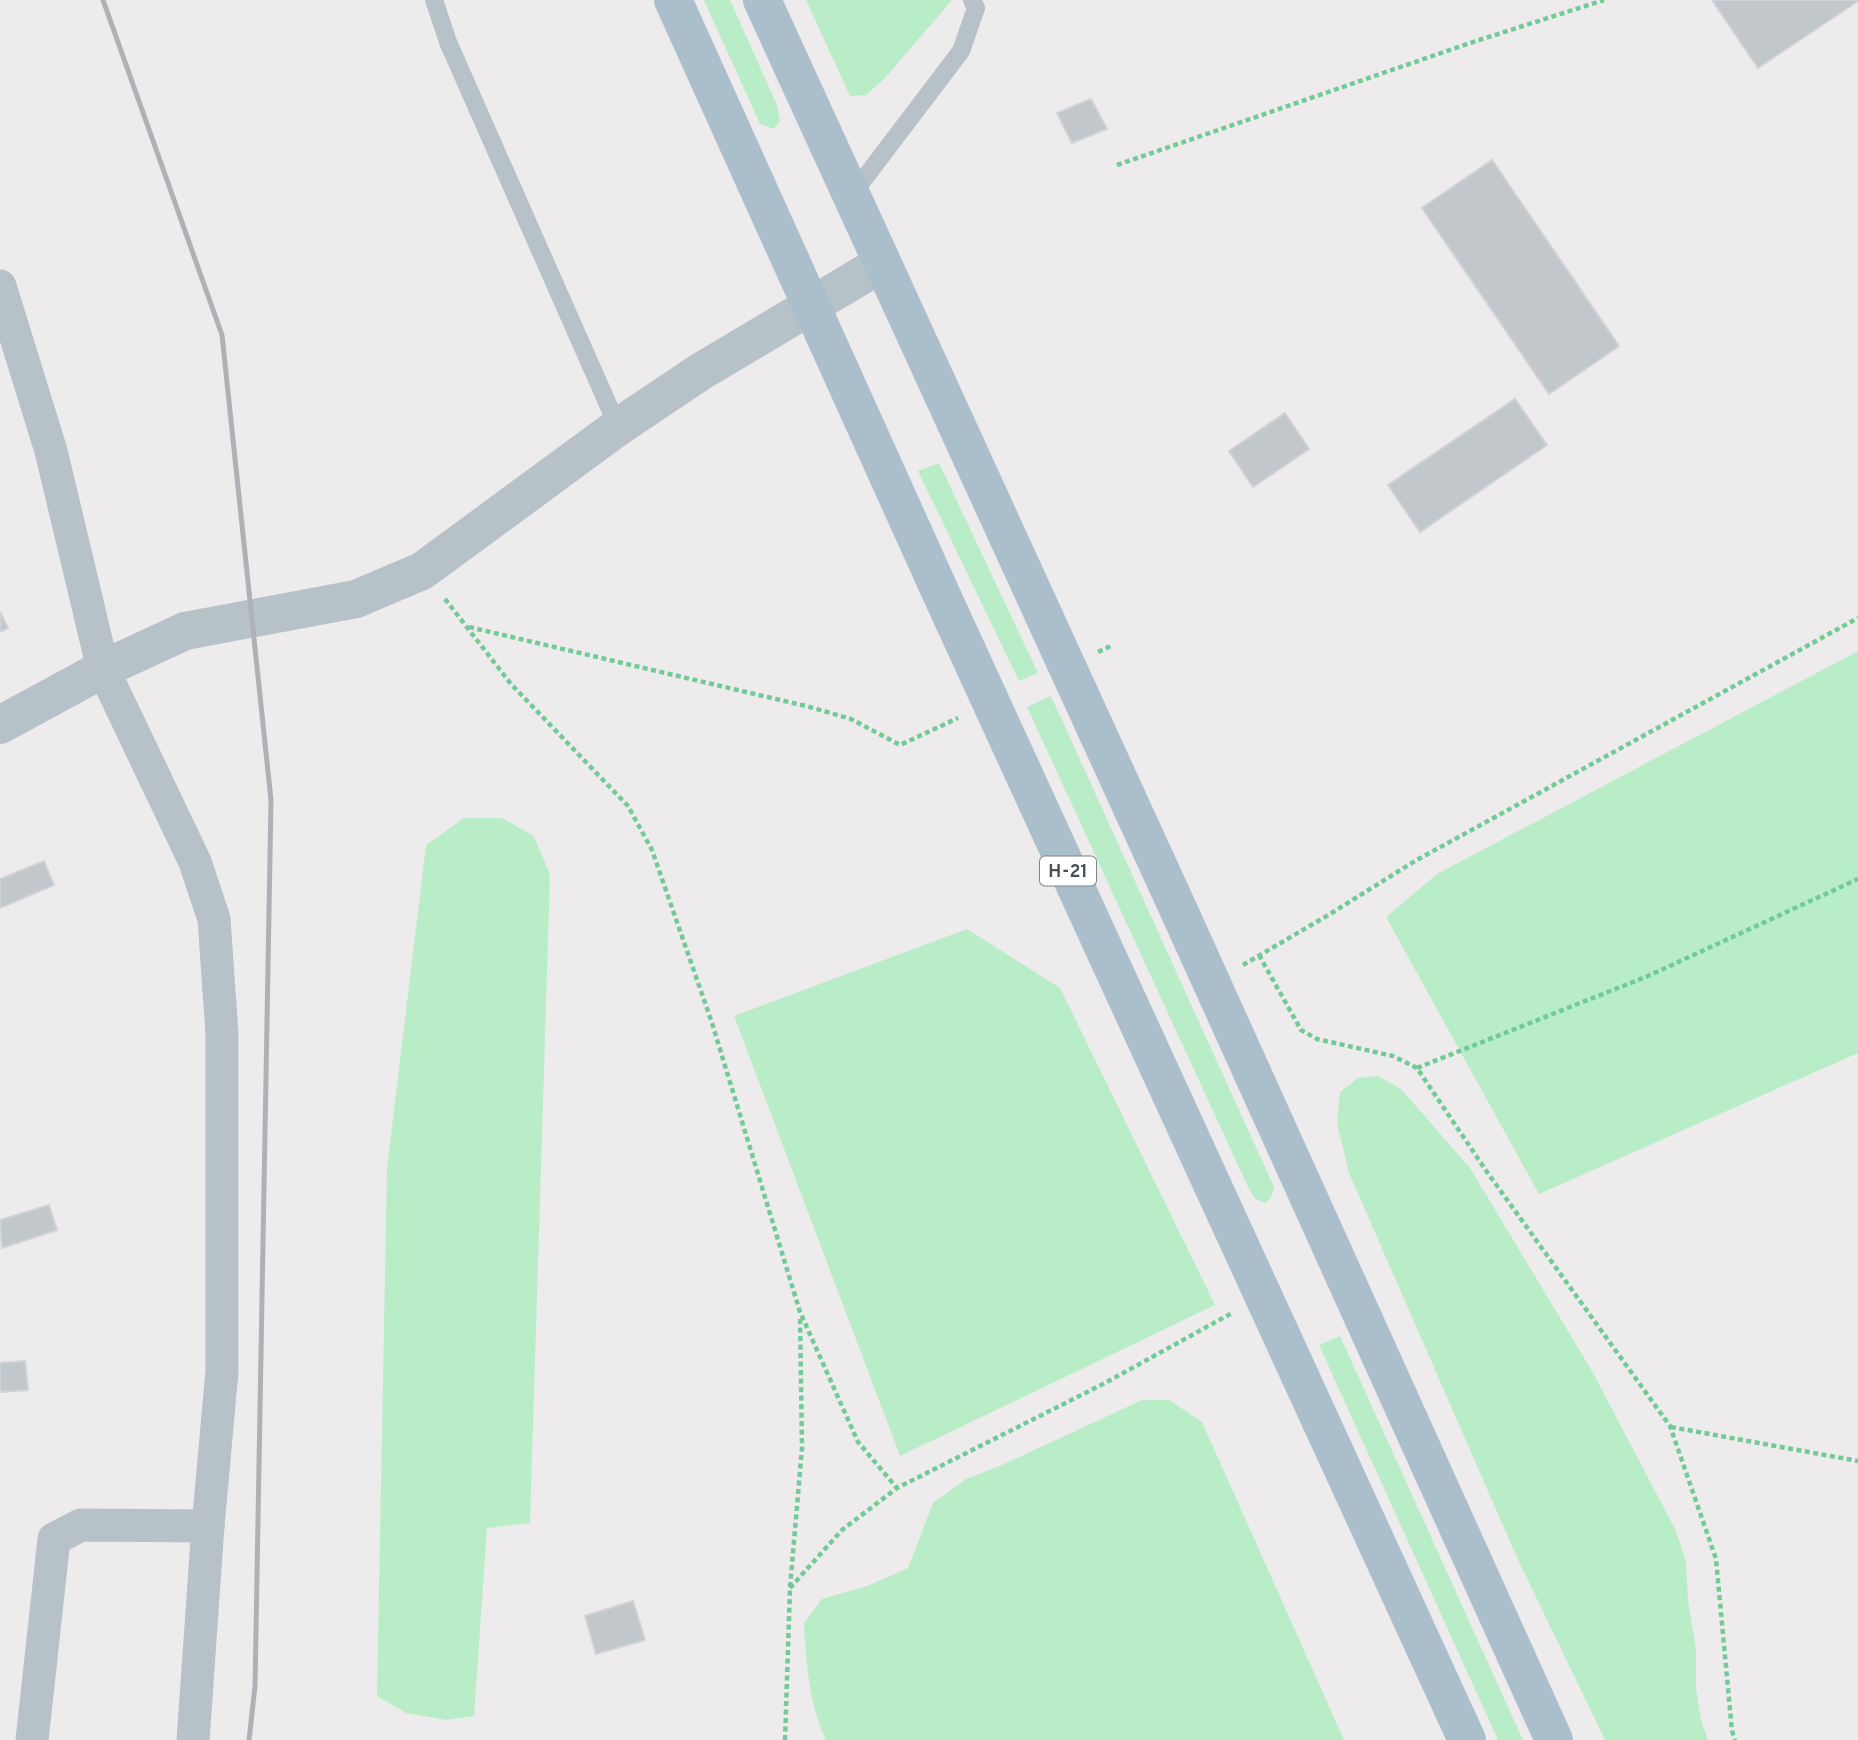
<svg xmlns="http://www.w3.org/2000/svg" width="1858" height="1740" font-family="Overpass,sans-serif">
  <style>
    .green { fill: #b9edc8 }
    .building { fill: #c2c7cb; stroke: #cfd2d7; stroke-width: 2 }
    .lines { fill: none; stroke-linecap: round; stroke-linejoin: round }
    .path { stroke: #72ca96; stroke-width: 4.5; stroke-dasharray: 5 3.5; stroke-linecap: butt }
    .service { stroke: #b7c2c8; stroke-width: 18 }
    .minor { stroke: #b7c2c8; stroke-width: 33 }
    .tertiary { stroke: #b7c2c8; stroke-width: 38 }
    .primary { stroke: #abbecb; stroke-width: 38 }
    .rail { stroke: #aeb2b6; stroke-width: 5 }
    .labels { text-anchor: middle; stroke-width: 5; stroke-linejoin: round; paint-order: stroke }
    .shield { fill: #fff; stroke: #7c858a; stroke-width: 2 }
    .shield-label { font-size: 18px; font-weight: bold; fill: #445158 }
  </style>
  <rect width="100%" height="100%" fill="#eeebec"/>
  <!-- green -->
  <g class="green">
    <path d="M704,0H730L777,105L780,121L774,129L760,124Z"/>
    <path d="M806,0H952L885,78L866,95L850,96Z"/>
    <path d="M939,463L1038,673L1019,681L918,471Z"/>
    <path d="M1858,651V1053L1539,1194L1386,917L1437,874Z"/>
    <path d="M1051,696L1274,1187L1271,1198L1265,1203L1255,1199L1248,1187L1027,707Z"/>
    <path d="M464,818H502L534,836L550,875L530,1523L487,1528L474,1716L446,1720L406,1713L377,1696L387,1168L426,845Z"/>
    <path d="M967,929L1060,988L1215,1305L900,1456L734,1016Z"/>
    <path d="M1378,1076L1401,1089L1470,1168L1592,1371L1675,1529L1686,1561L1688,1601L1696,1648V1688L1701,1720L1708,1740H1605L1519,1562L1349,1173L1337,1123L1340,1092L1358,1078Z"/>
    <path d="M1340,1336L1523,1740H1498L1319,1345Z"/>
    <path d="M1142,1400H1169L1202,1422L1344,1740H826C809,1704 806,1662 804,1623L822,1599L867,1586L908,1568L933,1503L966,1479L1002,1465Z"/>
  </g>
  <!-- building -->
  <g class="building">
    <path d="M1712,0H1858V1L1758,68Z"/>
    <path d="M1091,99L1107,129L1072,143L1057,113Z"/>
    <path d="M1492,160L1619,346L1549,394L1422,208Z"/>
    <path d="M1515,399L1547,445L1420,532L1388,485Z"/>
    <path d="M1285,413L1309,449L1253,487L1229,451Z"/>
    <path d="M0,612L8,628L0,632Z"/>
    <path d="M44,861L54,885L0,908V879Z"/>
    <path d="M49,1205L57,1230L2,1248L0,1220Z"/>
    <path d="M25,1361L28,1390L0,1392V1363Z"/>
    <path d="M633,1601L645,1640L596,1654L585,1616Z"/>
  </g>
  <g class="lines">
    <!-- path -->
    <g class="path">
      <path d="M1117,165L1470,43L1604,0"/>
      <path d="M445,599L511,684L628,806L652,850L712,1023L800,1312L858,1442L897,1488"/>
      <path d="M469,627L810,707L851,719L900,745L958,718"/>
      <path d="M1098,652L1113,645"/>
      <path d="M1259,955L1301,1030L1317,1039L1393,1056L1417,1068L1487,1172L1670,1426L1716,1559L1732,1731L1735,1740"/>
      <path d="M1243,965L1330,914L1415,861L1858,618"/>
      <path d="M1417,1068L1648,976L1858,879"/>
      <path d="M1671,1427L1858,1461"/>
      <path d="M790,1588L842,1530L897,1488L1105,1383L1232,1313"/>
      <path d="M785,1740L790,1588L802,1448L800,1316"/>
    </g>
    <!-- service -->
    <g class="service">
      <path d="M434,0L448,42L618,427"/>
      <path d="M851,196L961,51L976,8L972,0"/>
    </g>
    <!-- minor -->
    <g class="minor">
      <path d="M0,286L51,451L103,669L195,862L214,919L222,1034V1371L208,1526L193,1740"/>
      <path d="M32,1740L54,1539L81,1525L208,1526"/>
    </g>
    <!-- tertiary -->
    <path class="tertiary" d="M0,725L103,669L185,631L356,599L422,571L618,427L700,372L881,264"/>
    <!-- primary -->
    <g class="primary">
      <path d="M673,0L944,600L1467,1740"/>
      <path d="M762,0L1180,913L1554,1740"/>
    </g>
    <!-- rail -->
    <path class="rail" d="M103,0L222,335L271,800L255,1686L249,1740"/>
  </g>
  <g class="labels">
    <!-- shield labels -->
    <rect class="shield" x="1040" y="856.5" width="56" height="29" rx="5"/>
    <g class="shield-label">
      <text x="1068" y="877">Н-21</text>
    </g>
  </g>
</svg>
